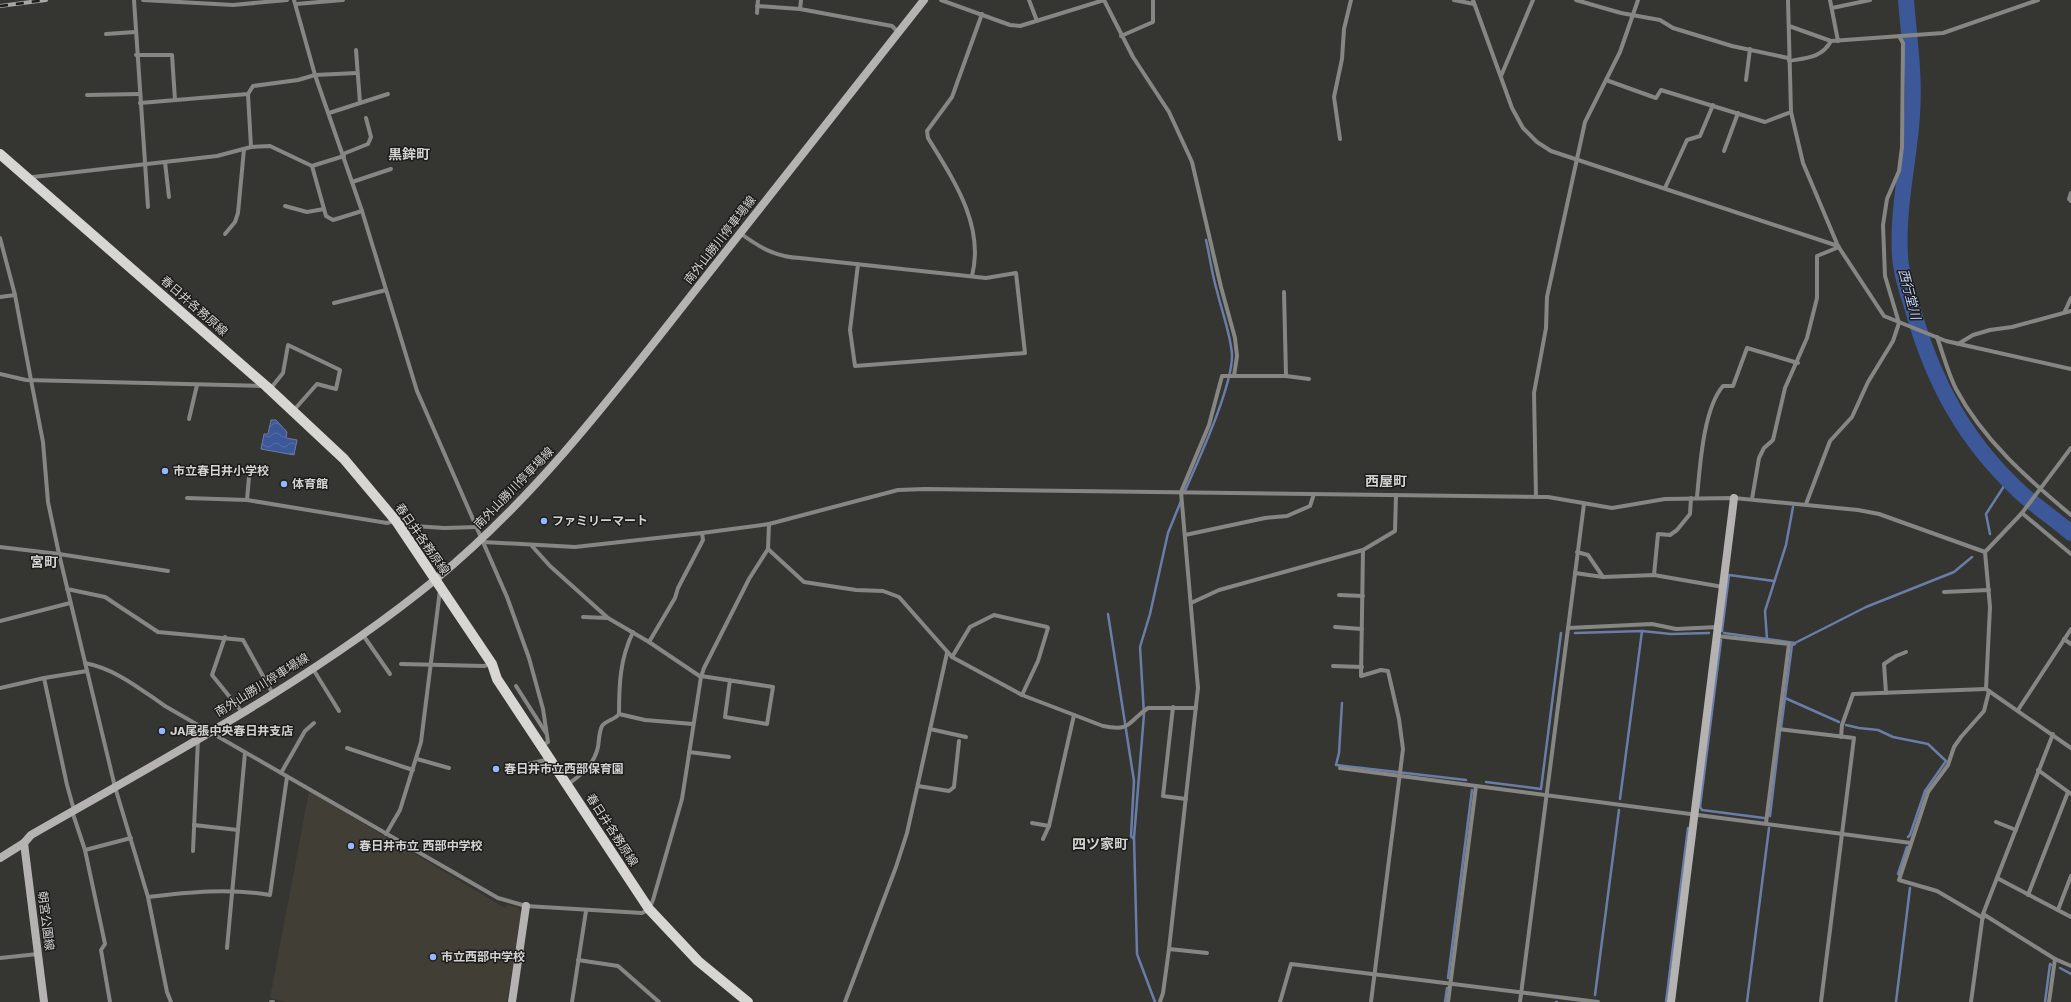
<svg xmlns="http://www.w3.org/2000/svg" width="2071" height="1002" font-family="'Work Sans','Noto Sans JP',sans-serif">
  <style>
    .built { fill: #403e35 }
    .water { fill: url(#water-waves); stroke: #6a7da9 }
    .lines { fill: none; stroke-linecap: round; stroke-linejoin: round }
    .stream { stroke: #6a7da9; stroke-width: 2.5 }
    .river { stroke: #3d5898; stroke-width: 16 }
    .street { stroke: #868684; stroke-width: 4 }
    .secondary { stroke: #b4b3b1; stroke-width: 8 }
    .primary { stroke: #d7d6d3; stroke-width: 10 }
    .rail-casing { stroke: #a6a6a4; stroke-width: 4 }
    .rail { stroke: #1d1c1b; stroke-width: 2.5; stroke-dasharray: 8; stroke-linecap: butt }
    .poi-dot { fill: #96b6fd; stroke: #1d1c1b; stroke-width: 1.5 }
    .labels { text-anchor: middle; stroke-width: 3; stroke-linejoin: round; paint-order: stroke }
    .street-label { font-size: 12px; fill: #d3d3d1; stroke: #1d1c1b }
    .poi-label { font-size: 12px; font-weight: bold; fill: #d3d3d1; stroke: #1d1c1b; text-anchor: start }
    .water-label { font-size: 13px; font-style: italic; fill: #c1d2f8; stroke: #1d1c1b }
    .quarter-label { font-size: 14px; font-weight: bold; fill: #d3d3d1; stroke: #1d1c1b }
  </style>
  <defs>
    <pattern id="water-waves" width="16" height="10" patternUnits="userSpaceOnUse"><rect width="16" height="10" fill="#3d5898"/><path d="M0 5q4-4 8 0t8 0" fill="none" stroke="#586fa5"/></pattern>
  </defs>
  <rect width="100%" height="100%" fill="#353532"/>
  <!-- built -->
  <path class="built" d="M309,791L505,908L507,905L519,908L521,914L507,1002H286L270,998Z"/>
  <!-- water -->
  <path class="water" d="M271,420H276L287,432L286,438L297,440L294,455L261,449L264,434H268Z"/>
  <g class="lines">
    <!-- stream -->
    <g class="stream">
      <path d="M1184,493C1198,461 1233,386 1232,354C1230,332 1222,312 1217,291C1212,275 1210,257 1206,240"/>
      <path d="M1990,534L1986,514L2008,480"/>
      <path d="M1108,614L1134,781L1131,836L1133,838"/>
      <path d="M1722,631L1729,575L1774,581"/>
      <path d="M1575,633L1642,631L1671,634L1709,633"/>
      <path d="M1724,633L1795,643L1866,607L1954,572L1972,557"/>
      <path d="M1767,639L1765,611L1786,545L1793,507"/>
      <path d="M1721,640L1700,807L1702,810L1764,818"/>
      <path d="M1785,698L1839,722"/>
      <path d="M1342,703L1339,753L1336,765L1466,780"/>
      <path d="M1846,725L1859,728L1878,730L1893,737L1928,744L1946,761L1925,791L1910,835L1908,837"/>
      <path d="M1781,728L1792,645L1795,644"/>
      <path d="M1486,782L1541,789L1561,633"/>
      <path d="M1620,799L1642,631"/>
      <path d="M1770,816L1780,732"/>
      <path d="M1898,874L1907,847"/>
      <path d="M2060,968L2071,974"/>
      <path d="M1448,978L1472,790"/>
      <path d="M1595,995L1619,810"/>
      <path d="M1155,1002L1137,954L1134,838L1144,714L1140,647L1150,614L1168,533L1181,501"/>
      <path d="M1445,1002L1447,988"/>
      <path d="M1556,1002H1557"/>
      <path d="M1666,1002L1688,828"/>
      <path d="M1747,1002L1769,828"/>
      <path d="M1896,1002L1910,888"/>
      <path d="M2045,1002L2050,964L2051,965"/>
    </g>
    <!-- river -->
    <path class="river" d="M1906,0C1909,38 1915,76 1912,115C1909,162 1897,208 1900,256C1901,277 1910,298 1915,317C1935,385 1966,441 2017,489C2033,505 2054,518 2071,533"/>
    <!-- street -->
    <g class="street">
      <path d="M134,0L148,207"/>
      <path d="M143,0L233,5L287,0"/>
      <path d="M294,0L315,75L362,211L417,391L507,597L529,658L543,709L548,742L541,746"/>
      <path d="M941,0L1010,25L1020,26L1104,0"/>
      <path d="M1029,0L1037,21"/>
      <path d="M1104,0L1133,57L1169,112L1192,162L1221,287L1235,338L1237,356L1234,376H1222L1209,425L1181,492L1198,688L1169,949L1163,993L1160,1002"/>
      <path d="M1454,0L1474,4"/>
      <path d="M1473,0L1512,108L1523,128L1537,142L1551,151L1838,246"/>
      <path d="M1576,0L1621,13L1660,20L1673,28L1732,46L1788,58"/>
      <path d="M1788,0L1791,112L1803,163L1838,246L1884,316L1946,341L2071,369"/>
      <path d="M1830,0L1838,41"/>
      <path d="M296,4L343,0"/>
      <path d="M757,6L800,9L892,26L898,32"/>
      <path d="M1832,8L1870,0"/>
      <path d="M800,9L801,0"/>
      <path d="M757,13L758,0"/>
      <path d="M1789,26L1831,41L1943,33L2038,0"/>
      <path d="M106,34L135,32"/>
      <path d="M1121,36L1153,22V0"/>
      <path d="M356,50L360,103"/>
      <path d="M136,55H172L175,100"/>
      <path d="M1789,61C1806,58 1822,58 1831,41"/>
      <path d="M1501,76L1533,0"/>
      <path d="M1606,80L1656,98L1661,90L1765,122L1791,112"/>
      <path d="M1746,80L1750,49"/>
      <path d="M248,94L251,147"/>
      <path d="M87,95L139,94"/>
      <path d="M140,103L248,94L253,86L298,80L315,75L357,73"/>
      <path d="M329,113L388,94"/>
      <path d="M1340,139L1334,97L1342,59L1344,29L1351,0"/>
      <path d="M1724,151L1738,113"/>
      <path d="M343,154L368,144L371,137L366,118"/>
      <path d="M165,162L169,197"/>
      <path d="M312,166L326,216L333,220L362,211"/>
      <path d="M30,179L33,177L217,156L251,147L270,146L312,166L344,156"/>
      <path d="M352,182L391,169"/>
      <path d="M1665,188L1687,140L1700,136L1713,105"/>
      <path d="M2071,193L2069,199L2071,201"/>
      <path d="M285,206L307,212L324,209"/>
      <path d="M740,233C759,247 775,257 800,258L986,278L1016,273L1025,353L855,366L850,330L858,264"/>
      <path d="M225,234L235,222L238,213L244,149"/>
      <path d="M0,238L15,295L31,380L43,442L48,502L59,554L115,787L148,897L167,992L171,1002"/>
      <path d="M972,276C985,225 953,179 928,138L927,131L952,97L982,14"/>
      <path d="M1284,292L1286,376"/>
      <path d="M0,297L15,295"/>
      <path d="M334,303L386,290"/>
      <path d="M2065,311L2071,298"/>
      <path d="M1937,337C1943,354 1948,373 1956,389C1983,440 2028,479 2071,515"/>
      <path d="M1958,344L1973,335L1990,330L2012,327L2071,311"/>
      <path d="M0,374L26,380L263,386"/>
      <path d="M1234,376H1286L1309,379"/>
      <path d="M271,388L283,373L288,345L340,370L336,389L317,384L294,410"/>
      <path d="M189,419L197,385"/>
      <path d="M1536,497L1534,393L1546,328L1547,297L1585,122L1620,52L1638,0"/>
      <path d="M1697,497C1700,467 1703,409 1723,386H1733L1747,348L1798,363"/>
      <path d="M187,498L247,500L387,523L394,521"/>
      <path d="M1752,499L1759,458L1764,448L1773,440L1785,388L1807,338L1817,298V256L1839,247"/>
      <path d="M247,500L249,477"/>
      <path d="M1806,504L1830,441L1852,417L1868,382L1893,341L1899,323L1885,276L1883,225L1887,199L1899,171L1902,147L1903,43L1899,36"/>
      <path d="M2022,513L2071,554"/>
      <path d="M400,525L444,528L478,527"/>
      <path d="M1185,535L1265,518L1287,516L1310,506L1314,494"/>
      <path d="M483,542L575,547L702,533L769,524L898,490L925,489L1548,497L1612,508L1665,499L1734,498L1858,510L1879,514L1985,552L2022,513L2071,448"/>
      <path d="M532,546L550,566L608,618"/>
      <path d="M0,547L59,554L168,571"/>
      <path d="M768,549L804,582L856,590L883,591L899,597L952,657L1022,695L1103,726C1132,732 1127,722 1148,708H1196"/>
      <path d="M1363,550L1361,676L1381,670L1388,671L1399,719L1403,749L1371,1002"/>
      <path d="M1577,552L1588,555L1603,577"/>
      <path d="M1985,552L1990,607L1986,689L2071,748"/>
      <path d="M1575,573L1603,577L1654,575L1723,587"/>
      <path d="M1654,575L1658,534L1670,535L1677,530L1690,514L1691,498"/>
      <path d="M67,589L105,597L158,632L243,640L273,694"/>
      <path d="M1944,592L1989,590"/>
      <path d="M1339,595L1363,596"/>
      <path d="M1191,603L1219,590L1363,550L1395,531L1396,495"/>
      <path d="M583,617L608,618L649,642L701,677"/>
      <path d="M0,621L70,603"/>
      <path d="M1335,627L1362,629"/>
      <path d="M1568,628L1652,624L1676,629L1718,627"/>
      <path d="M363,635L390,674"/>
      <path d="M1717,636L1789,644L1766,823"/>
      <path d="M225,637L212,675L242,712"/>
      <path d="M2064,639L2071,644"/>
      <path d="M649,642L675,598L678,588L703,540L702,533"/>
      <path d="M952,657L970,627L994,615L1047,627L1048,628L1038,661L1022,695"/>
      <path d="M85,663C116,669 140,689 165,706L498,898L526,906L642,913L649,909L653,900L682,799L701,677L704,668L749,579L768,549L769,524"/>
      <path d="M401,664L484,666L492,664"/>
      <path d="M1333,666L1362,667"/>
      <path d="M313,669L339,711"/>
      <path d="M701,676L773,687L767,724L725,717L730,680"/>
      <path d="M44,678L67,785L74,810"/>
      <path d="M516,686L546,733"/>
      <path d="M0,688L44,678L87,671"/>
      <path d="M1886,693L1884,664L1896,656L1906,652"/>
      <path d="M1173,707L1163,796L1186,799"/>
      <path d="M2018,710L2071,629"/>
      <path d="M619,714C619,684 620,659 633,632"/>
      <path d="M930,729L966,737"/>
      <path d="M1778,729L1854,738L1821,1002"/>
      <path d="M1841,737L1842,725L1853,694L1986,689"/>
      <path d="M347,748L413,770"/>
      <path d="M689,752L729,757"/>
      <path d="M417,759L449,768"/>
      <path d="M510,768L550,759"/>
      <path d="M1340,768L1911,843"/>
      <path d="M2038,770L2071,794"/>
      <path d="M281,773L305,731L314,723"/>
      <path d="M567,785C581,775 594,765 598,747C599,741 599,732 602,726C606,720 615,720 619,714L645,720L693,724"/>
      <path d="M918,786L949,791L954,787L959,741"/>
      <path d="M72,811L85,850L105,944L101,950L110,1002"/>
      <path d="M1996,822L2016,830"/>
      <path d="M1032,823L1049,826"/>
      <path d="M194,825L238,830"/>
      <path d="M386,834L400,810L421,742L440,590"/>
      <path d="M1043,839L1049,826L1074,715"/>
      <path d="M85,850L131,838"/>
      <path d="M193,851L198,739"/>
      <path d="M1997,878L2071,917"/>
      <path d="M2028,895L2068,792"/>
      <path d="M148,897C189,892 230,888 270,895L287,777"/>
      <path d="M2058,910L2071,876"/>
      <path d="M1983,914L2055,959L2071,966"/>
      <path d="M1983,918L1937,891L1899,880L1928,792L1948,765L1954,747L1961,737L1984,711L1989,691"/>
      <path d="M227,948L245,753"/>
      <path d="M1169,949L1207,953"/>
      <path d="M0,958L38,954"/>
      <path d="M578,960L618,966L659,1002"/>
      <path d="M271,1002H273"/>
      <path d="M572,1002L586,911"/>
      <path d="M845,1002L896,867L907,833L947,653"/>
      <path d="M1280,1002L1291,964L1598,1002"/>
      <path d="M1448,1002L1476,786"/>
      <path d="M1520,1002L1584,504"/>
      <path d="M1971,1002L1983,914L2053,734"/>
      <path d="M2049,1002L2055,959"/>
    </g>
    <!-- secondary -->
    <g class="secondary">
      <path d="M24,843L44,1002"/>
      <path d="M0,858L24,843L31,835C167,757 314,679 436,579C537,496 616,391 697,288C772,192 848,96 924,0"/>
      <path d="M512,1002L526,906"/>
      <path d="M1671,1002L1734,498"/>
    </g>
    <!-- primary -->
    <path class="primary" d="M0,154L266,386L344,459L396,521L492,664L497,679L649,909L698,961L748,1002"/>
    <!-- rail casing -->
    <g class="rail-casing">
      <path id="rail" d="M0,6L46,0"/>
    </g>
    <!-- rail -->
    <use href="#rail" class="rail"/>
  </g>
  <!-- markers -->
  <g class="poi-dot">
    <circle cx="165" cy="471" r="4"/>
    <circle cx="284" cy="484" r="4"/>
    <circle cx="544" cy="521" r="4"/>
    <circle cx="162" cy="731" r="4"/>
    <circle cx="496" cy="769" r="4"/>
    <circle cx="351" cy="846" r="4"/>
    <circle cx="433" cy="957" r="4"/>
  </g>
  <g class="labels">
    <!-- street labels -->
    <g class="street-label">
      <text transform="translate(720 240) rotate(-52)" y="4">南外山勝川停車場線</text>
      <text transform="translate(194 306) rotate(41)" y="4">春日井各務原線</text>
      <text transform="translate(514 488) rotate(-46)" y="4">南外山勝川停車場線</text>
      <text transform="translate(422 539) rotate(55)" y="4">春日井各務原線</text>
      <text transform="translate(262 685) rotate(-32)" y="4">南外山勝川停車場線</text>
      <text transform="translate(612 830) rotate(57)" y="4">春日井各務原線</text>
      <text transform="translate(46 921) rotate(83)" y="4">朝宮公園線</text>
    </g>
    <!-- poi labels -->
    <g class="poi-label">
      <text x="173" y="475">市立春日井小学校</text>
      <text x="292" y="488">体育館</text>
      <text x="552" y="525">ファミリーマート</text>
      <text x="170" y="735">JA尾張中央春日井支店</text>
      <text x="504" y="773">春日井市立西部保育園</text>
      <text x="359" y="850">春日井市立 西部中学校</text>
      <text x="441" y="961">市立西部中学校</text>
    </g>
    <!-- water labels -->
    <g class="water-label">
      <text transform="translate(1910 294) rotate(75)" y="5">西行堂川</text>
    </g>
    <!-- quarter labels -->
    <g class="quarter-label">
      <text x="409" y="159">黒鉾町</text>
      <text x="1386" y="486">西屋町</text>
      <text x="44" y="567">宮町</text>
      <text x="1100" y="849">四ツ家町</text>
    </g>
  </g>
</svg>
